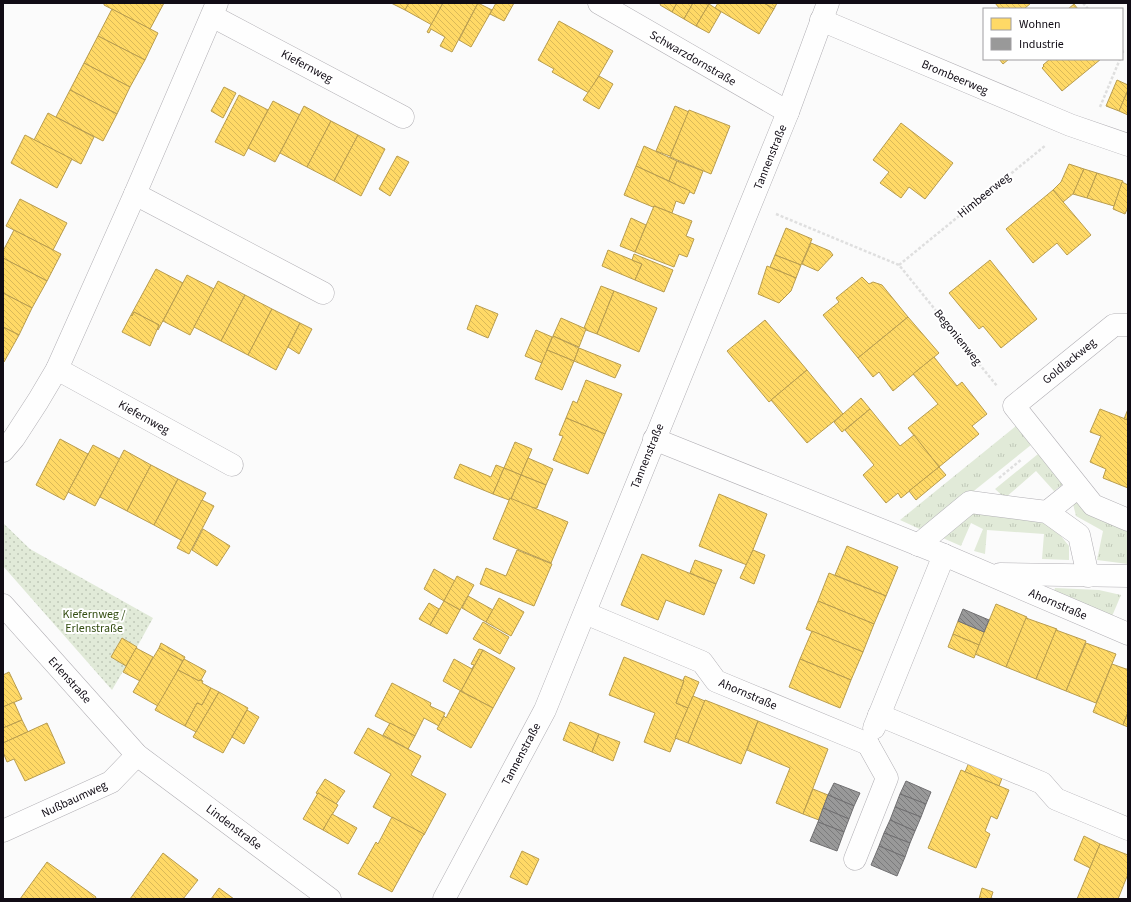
<svg xmlns="http://www.w3.org/2000/svg" width="1131" height="902" font-family="'Source Sans 3',sans-serif">
  <style>
    .grass { fill: url(#grass-tufts) }
    .park { fill: url(#park-dots) }
    .homes { fill: url(#homes-back-hatch); stroke: #b89c4e }
    .industry { fill: url(#industry-back-hatch); stroke: #706f71 }
    .lines { fill: none; stroke-linecap: round; stroke-linejoin: round }
    .minor-casing { stroke: #b1afb4; stroke-width: 23 }
    .path { stroke: #dfdfdf; stroke-width: 2.5; stroke-dasharray: 3 2; stroke-linecap: butt }
    .minor { stroke: #fefefe; stroke-width: 22 }
    .labels { text-anchor: middle; stroke-width: 4; stroke-linejoin: round; paint-order: stroke }
    .street-label { font-size: 12px; fill: #110c15; stroke: #fff }
    .park-label { font-size: 12px; fill: #334d11; stroke: #fff }
  </style>
  <defs>
    <pattern id="grass-tufts" width="24" height="20" patternUnits="userSpaceOnUse"><rect width="24" height="20" fill="#e1ead8"/><path d="M3 7l-1-3M5 7V3M7 7l1-3M15 17l-1-3M17 17v-4M19 17l1-3" fill="none" stroke="#c0c8b8"/></pattern>
    <pattern id="park-dots" width="8" height="8" patternUnits="userSpaceOnUse"><rect width="8" height="8" fill="#e1ead8"/><path d="M2 2h.1M6 6h.1" fill="none" stroke="#c0c8b8" stroke-width="1.8" stroke-linecap="round"/></pattern>
    <pattern id="homes-back-hatch" width="6" height="6" patternUnits="userSpaceOnUse"><rect width="6" height="6" fill="#ffd966"/><path d="M-1 5l2 2M0 0l6 6M5-1l2 2" fill="none" stroke="#dab958"/></pattern>
    <pattern id="industry-back-hatch" width="6" height="6" patternUnits="userSpaceOnUse"><rect width="6" height="6" fill="#999"/><path d="M-1 5l2 2M0 0l6 6M5-1l2 2" fill="none" stroke="#7b7b7c"/></pattern>
  </defs>
  <rect width="100%" height="100%" fill="#fbfbfb"/>
  <!-- grass -->
  <g class="grass">
    <path d="M1016,426L1031,445L924,531L900,520Z"/>
    <path d="M1038,454L1063,484L1054,491L1036,471L1005,498L995,489Z"/>
    <path d="M1076,502L1088,511L1128,526V564L1097,560L1103,531L1076,516L1073,504Z"/>
    <path d="M969,509L991,516L1048,520L1069,546V560L1042,559L1044,534L987,530L985,554L974,551L983,529L971,523L961,546L936,535Z"/>
    <path d="M1055,588L1099,590L1121,595L1110,621L1052,596Z"/>
  </g>
  <!-- park -->
  <path class="park" d="M3,523L30,549L153,618L137,647L122,638L111,657L126,666L112,690L3,566Z"/>
  <!-- homes -->
  <g class="homes">
    <path d="M104,3H164L150,29L104,5Z"/>
    <path d="M391,3H409L405,10Z"/>
    <path d="M409,3H443L432,25L405,10Z"/>
    <path d="M443,3H478L452,52L440,46L445,37L431,29L429,33L427,32Z"/>
    <path d="M478,3L492,10L471,47L459,40Z"/>
    <path d="M496,3H514L504,21L490,14Z"/>
    <path d="M661,3H677L672,12L660,5Z"/>
    <path d="M677,3H693L684,19L672,12Z"/>
    <path d="M693,3L709,4L696,26L684,19Z"/>
    <path d="M718,3H764L774,9L759,34L715,8Z"/>
    <path d="M764,3H777L774,9Z"/>
    <path d="M995,3H1031L1024,9H1000Z"/>
    <path d="M709,4L721,12L709,33L696,26Z"/>
    <path d="M1074,4L1078,9H1068Z"/>
    <path d="M112,9L158,33L145,60L98,36Z"/>
    <path d="M559,21L613,51L589,93L552,72L554,69L538,60Z"/>
    <path d="M98,36L145,60L130,87L84,63Z"/>
    <path d="M999,59H1009L1003,64Z"/>
    <path d="M1050,59H1101L1062,91L1042,68L1044,66L1043,65Z"/>
    <path d="M84,63L130,87L117,114L70,90Z"/>
    <path d="M599,76L613,84L599,109L583,100Z"/>
    <path d="M1117,80L1128,85V90L1119,111L1106,106Z"/>
    <path d="M224,87L236,93L223,118L211,111Z"/>
    <path d="M70,90L117,114L103,141L56,117Z"/>
    <path d="M1128,90V115L1119,111Z"/>
    <path d="M239,95L268,110L244,156L215,142Z"/>
    <path d="M273,101L300,115L275,162L248,148Z"/>
    <path d="M304,106L331,121L307,167L280,153Z"/>
    <path d="M675,106L689,112L670,156L656,151Z"/>
    <path d="M689,110L730,126L711,174L670,157Z"/>
    <path d="M48,113L94,137L81,164L34,140Z"/>
    <path d="M331,121L358,135L334,181L307,167Z"/>
    <path d="M901,123L953,163L925,199L909,187L901,198L880,183L889,172L873,160Z"/>
    <path d="M25,135L72,159L57,188L11,163Z"/>
    <path d="M358,135L385,149L361,196L334,181Z"/>
    <path d="M644,146L677,161L669,181L636,166Z"/>
    <path d="M397,156L409,162L390,196L379,189Z"/>
    <path d="M677,161L703,171L694,194L669,181Z"/>
    <path d="M1069,164L1084,169L1074,193L1063,202L1053,190L1061,182Z"/>
    <path d="M636,166L690,191L684,204L676,201L672,213L654,206L653,207L624,195Z"/>
    <path d="M1084,169L1097,173L1087,198L1073,194Z"/>
    <path d="M1097,173L1123,181L1114,206L1087,198Z"/>
    <path d="M1122,182L1128,185V207L1125,214L1113,209Z"/>
    <path d="M1053,190L1091,235L1067,255L1057,243L1033,263L1006,229Z"/>
    <path d="M20,199L67,223L53,250L6,226Z"/>
    <path d="M654,206L692,221L686,236L694,239L687,257L679,254L674,267L635,252Z"/>
    <path d="M631,218L646,225L635,252L620,246Z"/>
    <path d="M786,228L812,239L801,265L775,255Z"/>
    <path d="M14,230L61,254L47,281L3,258V251Z"/>
    <path d="M811,243L830,251L833,255L818,271L802,264Z"/>
    <path d="M608,250L642,264L635,280L602,266Z"/>
    <path d="M634,254L673,270L664,292L635,280L642,264L632,260Z"/>
    <path d="M775,255L801,265L796,278L770,267Z"/>
    <path d="M3,258L47,281L32,308L3,293Z"/>
    <path d="M990,260L1037,319L1001,348L983,326L979,329L949,293Z"/>
    <path d="M767,266L796,278L791,291L779,303L758,294Z"/>
    <path d="M156,269L183,283L158,330L157,329L159,325L134,312L132,316L131,315Z"/>
    <path d="M187,275L214,289L190,335L163,321Z"/>
    <path d="M862,277L869,284L873,282L882,285L908,317L858,358L823,315L839,302L836,298Z"/>
    <path d="M218,281L245,295L221,341L194,327Z"/>
    <path d="M601,286L614,291L597,334L586,330V329L584,328Z"/>
    <path d="M614,291L657,308L639,352L597,334Z"/>
    <path d="M3,293L32,308L19,335L3,327Z"/>
    <path d="M245,295L272,309L248,355L221,341Z"/>
    <path d="M476,305L498,314L488,338L467,329Z"/>
    <path d="M272,309L300,323L276,370L248,355Z"/>
    <path d="M134,312L159,325L150,346L122,332L131,315L132,316Z"/>
    <path d="M908,317L939,353L893,391L879,372L873,377L858,358Z"/>
    <path d="M561,318L586,329L579,347L553,336Z"/>
    <path d="M765,320L807,370L769,402L727,351Z"/>
    <path d="M300,323L312,329L299,354L288,347Z"/>
    <path d="M3,327L19,335L4,362L3,361Z"/>
    <path d="M536,330L552,337L542,363L525,356Z"/>
    <path d="M553,336L579,348L574,361L547,350Z"/>
    <path d="M579,348L621,365L615,378L574,361Z"/>
    <path d="M547,350L574,361L562,390L535,379Z"/>
    <path d="M934,357L957,386L962,382L987,414L972,426L979,434L939,467L908,428L938,404L913,374Z"/>
    <path d="M807,370L843,414L807,443L771,400Z"/>
    <path d="M586,380L622,394L605,434L566,418L573,401L577,403Z"/>
    <path d="M861,398L870,409L842,432L834,422Z"/>
    <path d="M870,409L900,446L914,435L939,467L901,498L898,493L886,503L863,475L874,465L845,430Z"/>
    <path d="M1100,409L1128,420V488L1103,478L1106,469L1090,462L1101,436L1090,432Z"/>
    <path d="M1128,409V420L1124,419Z"/>
    <path d="M566,418L605,434L588,474L553,460L563,436L559,435Z"/>
    <path d="M60,439L88,454L64,500L36,485Z"/>
    <path d="M515,442L532,449L521,475L504,468Z"/>
    <path d="M93,445L120,459L95,506L68,492Z"/>
    <path d="M124,450L151,465L127,511L100,497Z"/>
    <path d="M528,458L553,469L546,485L521,475Z"/>
    <path d="M460,464L491,477L496,465L504,468L493,494L454,478Z"/>
    <path d="M151,465L178,479L154,525L127,511Z"/>
    <path d="M939,467L946,475L916,500L909,491Z"/>
    <path d="M504,468L521,475L511,499L510,498L509,500L493,494Z"/>
    <path d="M521,475L546,485L537,508H532L511,499Z"/>
    <path d="M178,479L206,493L181,540L154,525Z"/>
    <path d="M719,494L767,514L747,565L699,546Z"/>
    <path d="M510,498L568,522L551,563L493,539Z"/>
    <path d="M202,500L214,506L189,554L177,548Z"/>
    <path d="M203,529L230,546L217,566L192,550Z"/>
    <path d="M847,546L898,567L886,596L835,575Z"/>
    <path d="M517,550L552,564L534,606L480,584L486,568L506,576Z"/>
    <path d="M753,550L765,555L754,584L740,578Z"/>
    <path d="M642,554L716,584L704,615L666,600L658,620L621,605Z"/>
    <path d="M695,560L722,570L716,584L690,573Z"/>
    <path d="M434,569L455,581L444,601L424,589Z"/>
    <path d="M829,573L886,596L874,624L818,601Z"/>
    <path d="M457,576L474,585L460,610L444,601Z"/>
    <path d="M468,596L493,610L486,622L462,608Z"/>
    <path d="M499,598L524,612L511,636L486,622Z"/>
    <path d="M444,601L460,610L447,634L430,625Z"/>
    <path d="M818,601L874,624L863,652L806,629Z"/>
    <path d="M429,603L439,609L430,625L419,619Z"/>
    <path d="M996,604L1027,617L1006,667L975,654Z"/>
    <path d="M1026,618L1057,629L1036,679L1006,667Z"/>
    <path d="M958,621L984,632L979,645L953,634Z"/>
    <path d="M483,622L509,637L500,654L473,639Z"/>
    <path d="M1056,630L1086,641L1066,691L1036,679Z"/>
    <path d="M812,631L863,652L851,680L800,659Z"/>
    <path d="M953,634L979,645L974,658L948,647Z"/>
    <path d="M122,638L137,647L126,666L111,657Z"/>
    <path d="M161,643L185,657L183,661L159,648Z"/>
    <path d="M1086,643L1116,654L1096,703L1066,691Z"/>
    <path d="M136,648L153,657L140,681L123,672Z"/>
    <path d="M159,648L183,661L158,706L133,692Z"/>
    <path d="M479,649L483,650L461,691L443,681L454,659L472,669L474,665L471,664Z"/>
    <path d="M483,650L515,668L493,708L461,691Z"/>
    <path d="M624,657L684,681L676,703L688,708L670,752L644,742L655,713L609,695Z"/>
    <path d="M184,659L206,671L201,680H200L199,681L178,670Z"/>
    <path d="M800,659L851,680L840,708L789,687Z"/>
    <path d="M1112,664L1126,669H1128V712L1123,725L1093,712Z"/>
    <path d="M178,670L199,681L200,680L203,681L202,683L211,688L202,705L197,703L185,726L155,710Z"/>
    <path d="M9,672L22,699L3,707V675Z"/>
    <path d="M685,676L699,682L688,708L676,703L684,681L683,680Z"/>
    <path d="M392,683L431,703L430,706L445,713L439,726L424,718L415,736L375,716Z"/>
    <path d="M211,688L219,692L196,732L185,726L197,703L202,705Z"/>
    <path d="M460,691L493,708L471,748L437,729L444,716L446,718Z"/>
    <path d="M219,692L248,708L223,753L193,737Z"/>
    <path d="M693,696L705,701L688,743L675,738Z"/>
    <path d="M705,700L758,721L741,764L688,743Z"/>
    <path d="M14,702L22,720L3,728V707Z"/>
    <path d="M247,710L259,717L244,744L232,737Z"/>
    <path d="M1128,712V727L1123,725Z"/>
    <path d="M22,720L28,732L3,743V728Z"/>
    <path d="M758,721L828,749L803,814L776,803L790,768L747,750Z"/>
    <path d="M570,722L599,734L592,752L563,740Z"/>
    <path d="M47,723L65,763L25,781L14,759L7,762L3,752V743Z"/>
    <path d="M390,723L415,736L408,749L383,735Z"/>
    <path d="M368,728L421,756L411,775L446,794L424,835L373,807L391,774L354,753Z"/>
    <path d="M599,734L620,742L613,761L592,752Z"/>
    <path d="M970,760L1004,773L999,786L965,772Z"/>
    <path d="M961,770L1009,790L997,819L991,816L985,831L990,834L976,868L928,848Z"/>
    <path d="M325,779L345,791L336,804L316,793Z"/>
    <path d="M813,789L828,795L819,820L803,814Z"/>
    <path d="M318,793L338,805L323,830L303,819Z"/>
    <path d="M332,814L357,828L348,844L323,830Z"/>
    <path d="M392,817L424,834L392,892L358,874L376,842L378,844Z"/>
    <path d="M1084,836L1100,844L1090,868L1074,860Z"/>
    <path d="M1100,844L1128,855V874L1118,899H1077Z"/>
    <path d="M522,851L539,859L527,885L510,877Z"/>
    <path d="M163,853L198,880L183,899H130Z"/>
    <path d="M47,862L96,897L95,899H20Z"/>
    <path d="M219,888L234,899H211Z"/>
    <path d="M982,888L993,892L991,898L995,899H979Z"/>
  </g>
  <!-- industry -->
  <g class="industry">
    <path d="M963,609L989,620L984,632L958,621Z"/>
    <path d="M906,781L931,792L926,804L900,794Z"/>
    <path d="M834,783L860,793L854,806L828,795Z"/>
    <path d="M900,794L926,804L921,817L895,807Z"/>
    <path d="M828,795L854,806L849,819L823,808Z"/>
    <path d="M895,807L921,817L915,831L890,820Z"/>
    <path d="M823,808L849,819L844,832L818,822Z"/>
    <path d="M890,820L915,831L910,843L884,833Z"/>
    <path d="M818,822L844,832L837,851L810,841Z"/>
    <path d="M884,833L910,843L905,857L879,846Z"/>
    <path d="M879,846L905,857L897,876L871,865Z"/>
  </g>
  <g class="lines">
    <!-- minor casing -->
    <g class="minor-casing">
      <g id="minor">
        <path d="M599,3L788,112"/>
        <path d="M212,16L403,117"/>
        <path d="M821,20L1070,125L1128,145"/>
        <path d="M135,194L323,293"/>
        <path d="M1128,325H1114L1014,406L1093,505L1128,520"/>
        <path d="M57,369L232,465"/>
        <path d="M654,439L944,555L1128,634"/>
        <path d="M3,451L14,438L38,401L57,369L135,194L217,3"/>
        <path d="M1047,512L1078,487"/>
        <path d="M918,545L970,502L1047,512L1079,535L1088,576"/>
        <path d="M1000,574L1128,576"/>
        <path d="M3,605L137,755L330,899"/>
        <path d="M585,613L702,662L716,681L868,744"/>
        <path d="M879,715L1042,783L1056,799L1128,829"/>
        <path d="M874,728L944,555"/>
        <path d="M3,831L111,782L137,755"/>
        <path d="M855,859L887,778L868,744"/>
        <path d="M444,899L545,710L788,112L828,3"/>
      </g>
    </g>
    <!-- path -->
    <g class="path">
      <path d="M1083,3L1088,9"/>
      <path d="M1122,50L1123,52L1122,54"/>
      <path d="M1100,107L1120,59"/>
      <path d="M776,214L899,265L997,386"/>
      <path d="M899,265L1046,145"/>
      <path d="M999,478L1022,459"/>
    </g>
    <!-- minor -->
    <use href="#minor" class="minor"/>
  </g>
  <g class="labels">
    <!-- street labels -->
    <g class="street-label">
      <text transform="translate(693 58) rotate(30)" y="4">Schwarzdornstraße</text>
      <text transform="translate(307 66) rotate(28)" y="4">Kiefernweg</text>
      <text transform="translate(955 77) rotate(23)" y="4">Brombeerweg</text>
      <text transform="translate(770 157) rotate(-68)" y="4">Tannenstraße</text>
      <text transform="translate(984 195) rotate(-39)" y="4">Himbeerweg</text>
      <text transform="translate(958 337) rotate(51)" y="4">Begonienweg</text>
      <text transform="translate(1069 361) rotate(-39)" y="4">Goldlackweg</text>
      <text transform="translate(144 417) rotate(29)" y="4">Kiefernweg</text>
      <text transform="translate(647 456) rotate(-68)" y="4">Tannenstraße</text>
      <text transform="translate(1058 604) rotate(23)" y="4">Ahornstraße</text>
      <text transform="translate(70 680) rotate(48)" y="4">Erlenstraße</text>
      <text transform="translate(748 694) rotate(23)" y="4">Ahornstraße</text>
      <text transform="translate(521 754) rotate(-62)" y="4">Tannenstraße</text>
      <text transform="translate(74 799) rotate(-25)" y="4">Nußbaumweg</text>
      <text transform="translate(234 827) rotate(37)" y="4">Lindenstraße</text>
    </g>
    <!-- park labels -->
    <g class="park-label">
      <text x="94" y="618">Kiefernweg /<tspan x="94" dy="14">Erlenstraße</tspan></text>
    </g>
  </g>
  <!-- border -->
  <rect width="1131" height="902" fill="none" stroke="#110c15" stroke-width="8"/>
  <!-- legend -->
  <rect x="983" y="8" width="140" height="52" fill="#ffffff" stroke="#a09ea1"/>
  <rect x="991" y="18" width="20" height="12" fill="#ffd966" stroke="#a09ea1"/>
  <text x="1019" y="28" font-size="12" fill="#110c15">Wohnen</text>
  <rect x="991" y="38" width="20" height="12" fill="#999999" stroke="#a09ea1"/>
  <text x="1019" y="48" font-size="12" fill="#110c15">Industrie</text>
</svg>
